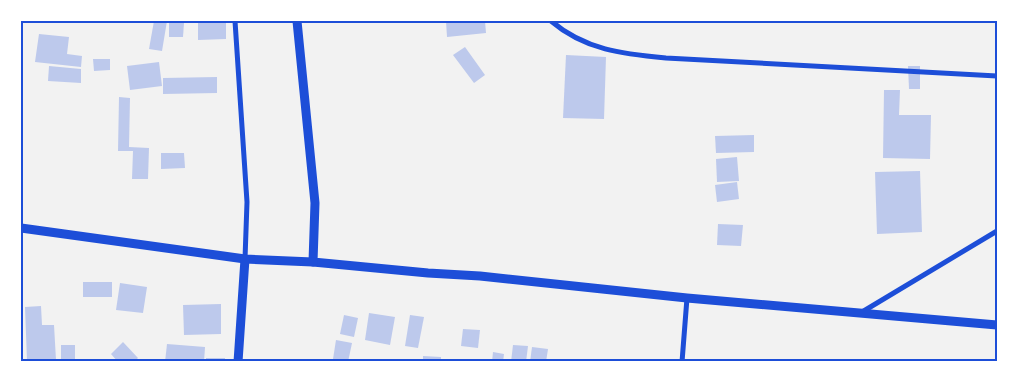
<svg xmlns="http://www.w3.org/2000/svg" width="1018" height="383" font-family="'Archivo Narrow',sans-serif">
  <style>
    .building { fill: #bdc9ec }
    .lines { fill: none; stroke-linecap: round; stroke-linejoin: round }
    .minor { stroke: #1d4ed8; stroke-width: 5 }
    .tertiary { stroke: #1d4ed8; stroke-width: 9 }
    .neatline { fill: none; stroke: #1d4ed8; stroke-width: 2 }
  </style>
  <rect width="100%" height="100%" fill="#f2f2f2"/>
  <!-- building -->
  <g class="building">
    <path d="M154,21H167L162,51L149,49Z"/>
    <path d="M198,21H226V39L198,40Z"/>
    <path d="M446,21H485L486,33L447,37Z"/>
    <path d="M169,22L184,23L183,37H169Z"/>
    <path d="M39,34L69,37L67,54L82,56L81,67L35,62Z"/>
    <path d="M465,47L485,75L474,83L453,55Z"/>
    <path d="M566,55L606,57L604,119L563,118Z"/>
    <path d="M93,59H110V70L94,71Z"/>
    <path d="M159,62L162,86L130,90L127,66Z"/>
    <path d="M49,66L81,69V83L48,81Z"/>
    <path d="M908,66H920V89H909Z"/>
    <path d="M217,77V93L163,94V78Z"/>
    <path d="M884,90H900L899,115H931L930,159L883,158Z"/>
    <path d="M119,97L130,98L129,147L149,148L148,179H132L133,151H118Z"/>
    <path d="M754,135V152L716,153L715,136Z"/>
    <path d="M161,153H184L185,168L161,169Z"/>
    <path d="M737,157L739,181L717,182L716,159Z"/>
    <path d="M920,171L922,232L877,234L875,172Z"/>
    <path d="M737,182L739,199L717,202L715,185Z"/>
    <path d="M718,224L743,225L741,246L717,245Z"/>
    <rect x="83" y="282" width="29" height="15"/>
    <path d="M120,283L147,287L143,313L116,310Z"/>
    <path d="M221,304V334L184,335L183,305Z"/>
    <path d="M41,306L42,325H54L56,360L27,361L25,307Z"/>
    <path d="M369,313L395,317L390,345L365,340Z"/>
    <path d="M344,315L358,318L354,337L340,334Z"/>
    <path d="M410,315L424,317L418,348L405,346Z"/>
    <path d="M463,329L480,330L478,348L461,346Z"/>
    <path d="M336,340L352,343L348,362L333,359Z"/>
    <path d="M123,342L138,358L134,362H118L111,354Z"/>
    <path d="M167,344L205,347L204,362H165Z"/>
    <path d="M61,345H75V359L61,360Z"/>
    <path d="M513,345L528,346L526,362H511Z"/>
    <path d="M532,347L548,349L546,362H530Z"/>
    <path d="M493,352L504,354L503,362H492Z"/>
    <path d="M423,356L441,357V362H423Z"/>
    <rect x="206" y="358" width="19" height="4"/>
  </g>
  <g class="lines">
    <!-- minor -->
    <g class="minor">
      <path d="M235,21L247,202L245,259"/>
      <path d="M551,21C585,50 623,54 666,58L997,76"/>
      <path d="M862,312L997,231"/>
      <path d="M682,362L687,298"/>
    </g>
    <!-- tertiary -->
    <g class="tertiary">
      <path d="M297,21L315,203L313,262L428,273L480,276L687,298L997,325"/>
      <path d="M21,228L245,259L313,262"/>
      <path d="M238,362L245,259"/>
    </g>
  </g>
  <!-- border -->
  <rect width="1018" height="383" fill="none" stroke="#ffffff" stroke-width="45"/>
  <rect x="22" y="22" width="974" height="338" class="neatline"/>
</svg>
